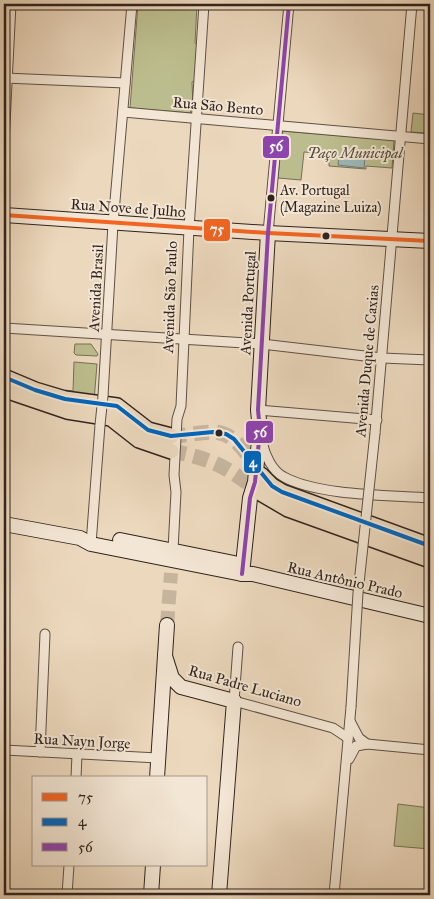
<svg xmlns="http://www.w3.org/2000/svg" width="434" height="899" font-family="'IM FELL Great Primer',serif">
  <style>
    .green { fill: #bcbd8e; stroke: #767056 }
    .water { fill: #9bb8b9; stroke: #707c7b }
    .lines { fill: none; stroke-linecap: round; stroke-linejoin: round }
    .secondary-tunnel { stroke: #c6b49d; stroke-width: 14; stroke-dasharray: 14 7; stroke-linecap: butt }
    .primary-tunnel { stroke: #c6b49d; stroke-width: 15; stroke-dasharray: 15 8; stroke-linecap: butt }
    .street-casing { stroke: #5f5046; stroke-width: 11 }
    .secondary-casing { stroke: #30231e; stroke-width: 16 }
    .primary-casing { stroke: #30231e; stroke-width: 18 }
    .street { stroke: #f3e6d4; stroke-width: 9 }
    .secondary { stroke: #f3e6d4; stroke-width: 14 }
    .primary { stroke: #ecd8bd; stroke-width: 15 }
    .street-bridge-casing { stroke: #5f5046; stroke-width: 11; stroke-linecap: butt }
    .street-bridge { stroke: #f3e6d4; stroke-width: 9 }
    .bus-1-casing { stroke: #f3e6d4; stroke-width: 8 }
    .bus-2-casing { stroke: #f3e6d4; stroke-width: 8 }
    .bus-3-casing { stroke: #f3e6d4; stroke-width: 8 }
    .bus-1 { stroke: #f26522; stroke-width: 4 }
    .bus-2 { stroke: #0065bd; stroke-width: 4 }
    .bus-3 { stroke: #8e44ad; stroke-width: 4 }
    .bus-dot { fill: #30231e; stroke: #f3e6d4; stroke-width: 2 }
    .labels { text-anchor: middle; stroke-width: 4; stroke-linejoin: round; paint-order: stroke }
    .bus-label { font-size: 14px; fill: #30231e; stroke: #f3e6d4; text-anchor: start }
    .street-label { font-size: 15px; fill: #30231e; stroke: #f3e6d4 }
    .park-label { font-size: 15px; font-style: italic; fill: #534a3a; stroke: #f3e6d4 }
    .line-badge { stroke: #f3e6d4; stroke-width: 2 }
    .badge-label { font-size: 14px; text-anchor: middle; font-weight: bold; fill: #fff }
  </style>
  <rect width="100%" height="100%" fill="#ecd8bd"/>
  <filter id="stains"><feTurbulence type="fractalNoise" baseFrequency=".004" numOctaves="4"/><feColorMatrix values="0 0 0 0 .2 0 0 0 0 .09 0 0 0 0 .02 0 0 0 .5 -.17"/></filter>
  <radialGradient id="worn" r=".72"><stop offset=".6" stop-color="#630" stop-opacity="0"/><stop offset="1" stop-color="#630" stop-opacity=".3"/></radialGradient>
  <!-- green -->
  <g class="green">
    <path d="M138,4H197L195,43L198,45L195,81L192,82L193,107L190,113L130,108Z"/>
    <path d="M413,113L430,115V133L411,132Z"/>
    <path d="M282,131L394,140L392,168L366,166V169L329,166V154L304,152L301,180L278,178Z"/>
    <path d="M75,344H91L98,354L97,356L76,355L74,353Z"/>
    <path d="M74,362L97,364L94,401L69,395L65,390L73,391Z"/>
    <path d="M398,804L430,808V849L394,846Z"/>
  </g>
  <!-- water -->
  <path class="water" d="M339,156L365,158L364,168L338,165Z"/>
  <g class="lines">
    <!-- secondary-tunnel -->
    <path class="secondary-tunnel" d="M167,625L171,573"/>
    <!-- primary-tunnel -->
    <g class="primary-tunnel">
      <path d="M171,436C185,436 200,432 214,432C237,433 249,458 261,475"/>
      <path d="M171,451C210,458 228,467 259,492"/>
    </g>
    <!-- street casing -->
    <g class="street-casing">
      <g id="street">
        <path d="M4,78L125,83"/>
        <path d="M123,112L430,139"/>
        <path d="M4,143L11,4"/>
        <path d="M268,233L289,4"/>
        <path d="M4,328L262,344L382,358L430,360"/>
        <path d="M103,396L113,224L132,4"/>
        <path d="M258,410L377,420"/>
        <path d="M375,433L412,4"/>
        <path d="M262,442C265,455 272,471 284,477C319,496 390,495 430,498"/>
        <path d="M91,544L100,425"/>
        <path d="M173,550L176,492L174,475L177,419L181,406L189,229L204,4"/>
        <path d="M238,647L234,701L333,728L348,738"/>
        <path d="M350,721L359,738L367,744"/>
        <path d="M4,750L158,758"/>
        <path d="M40,752L45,634"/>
        <path d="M349,759L356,746L367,744L430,750"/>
        <path d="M76,778L77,754"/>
        <path d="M67,895L69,865"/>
        <path d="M334,895L351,707"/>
      </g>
    </g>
    <!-- secondary casing -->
    <g class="secondary-casing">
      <g id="secondary">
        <path d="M4,215L268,233L430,241"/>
        <path d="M4,524L80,538L91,544L242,574H253L430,616"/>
        <path d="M120,540L234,563"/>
        <path d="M242,574L250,498L255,482L260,430L258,410L268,233"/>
        <path d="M165,656L172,678L181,687L234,701L219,895"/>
        <path d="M157,778L167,625"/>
        <path d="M151,895L153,865"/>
      </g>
    </g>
    <!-- primary casing -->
    <g class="primary-casing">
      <g id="primary">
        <path d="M4,377L35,390L65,399L117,406L148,430L171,436"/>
        <path d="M14,393L67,411L111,418L139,440L171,451"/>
        <path d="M261,475L272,486L282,492L430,546"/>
        <path d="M259,492L288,509L430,560"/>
      </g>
    </g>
    <!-- street -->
    <use href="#street" class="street"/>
    <!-- secondary -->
    <use href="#secondary" class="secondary"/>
    <!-- primary -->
    <use href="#primary" class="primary"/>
    <!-- street-bridge casing -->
    <g class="street-bridge-casing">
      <g id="street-bridge">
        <path d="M100,425L103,396"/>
        <path d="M351,707L358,593L375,433"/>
      </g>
    </g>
    <!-- street-bridge -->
    <use href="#street-bridge" class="street-bridge"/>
    <!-- bus-1 casing -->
    <g class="bus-1-casing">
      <path id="bus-1" d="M4,215L268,233L430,241"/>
    </g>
    <!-- bus-2 casing -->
    <g class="bus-2-casing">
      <path id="bus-2" d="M4,377L35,390L65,399L117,406L148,430L171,436L213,432L226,434L234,439L272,486L282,492L430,546"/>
    </g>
    <!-- bus-3 casing -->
    <g class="bus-3-casing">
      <path id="bus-3" d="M242,574L250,498L255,482L260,430L258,410L268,233L289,4"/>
    </g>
    <!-- bus-1 -->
    <use href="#bus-1" class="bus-1"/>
    <!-- bus-2 -->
    <use href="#bus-2" class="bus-2"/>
    <!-- bus-3 -->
    <use href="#bus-3" class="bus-3"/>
  </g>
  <!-- markers -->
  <g class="bus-dot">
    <circle cx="271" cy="198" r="4.5"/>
    <circle cx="326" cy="236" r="4.5"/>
    <circle cx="219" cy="433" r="4.5"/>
  </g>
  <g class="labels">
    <!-- bus labels -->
    <g class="bus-label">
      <text x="280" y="195">Av. Portugal<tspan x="280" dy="17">(Magazine Luiza)</tspan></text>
    </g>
    <!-- street labels -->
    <g class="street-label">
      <text transform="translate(218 106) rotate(5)" y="5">Rua São Bento</text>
      <text transform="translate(128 208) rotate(4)" y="5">Rua Nove de Julho</text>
      <text transform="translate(96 288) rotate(-87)" y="5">Avenida Brasil</text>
      <text transform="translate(170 297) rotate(-88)" y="5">Avenida São Paulo</text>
      <text transform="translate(248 303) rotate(-87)" y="5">Avenida Portugal</text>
      <text transform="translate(367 361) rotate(-85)" y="5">Avenida Duque de Caxias</text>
      <text transform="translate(345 580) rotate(13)" y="5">Rua Antônio Prado</text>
      <text transform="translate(245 686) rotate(16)" y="5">Rua Padre Luciano</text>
      <text transform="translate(82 741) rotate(3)" y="5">Rua Nayn Jorge</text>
    </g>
    <!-- park labels -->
    <g class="park-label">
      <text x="355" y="158">Paço Municipal</text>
    </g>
  </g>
  <g class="line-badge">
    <rect x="262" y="135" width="28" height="24" rx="5" fill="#8e44ad"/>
    <rect x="203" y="218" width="28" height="24" rx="5" fill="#f26522"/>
    <rect x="245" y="420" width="29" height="24" rx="5" fill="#8e44ad"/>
    <rect x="243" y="450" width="19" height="24" rx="5" fill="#0065bd"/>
  </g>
  <g class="badge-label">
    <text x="276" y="151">56</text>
    <text x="217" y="234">75</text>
    <text x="260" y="437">56</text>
    <text x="253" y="467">4</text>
  </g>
  <!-- margin -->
  <rect width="434" height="899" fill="none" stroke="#ecd8bd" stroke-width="20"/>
  <rect x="5" y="5" width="424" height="889" fill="none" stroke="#30231e" stroke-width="2.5"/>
  <rect x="10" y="10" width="414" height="879" fill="none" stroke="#30231e"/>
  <!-- legend -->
  <rect x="32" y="776" width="175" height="90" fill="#f3e6d4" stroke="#a5988b"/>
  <rect x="42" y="793" width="25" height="8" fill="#f26522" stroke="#a5988b"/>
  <text x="78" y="802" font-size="15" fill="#30231e">75</text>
  <rect x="42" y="818" width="25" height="8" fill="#0065bd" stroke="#a5988b"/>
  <text x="78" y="826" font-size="15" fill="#30231e">4</text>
  <rect x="42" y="843" width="25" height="8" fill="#8e44ad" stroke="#a5988b"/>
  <text x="78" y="852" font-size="15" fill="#30231e">56</text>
  <rect width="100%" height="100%" filter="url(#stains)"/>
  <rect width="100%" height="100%" fill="url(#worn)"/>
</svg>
